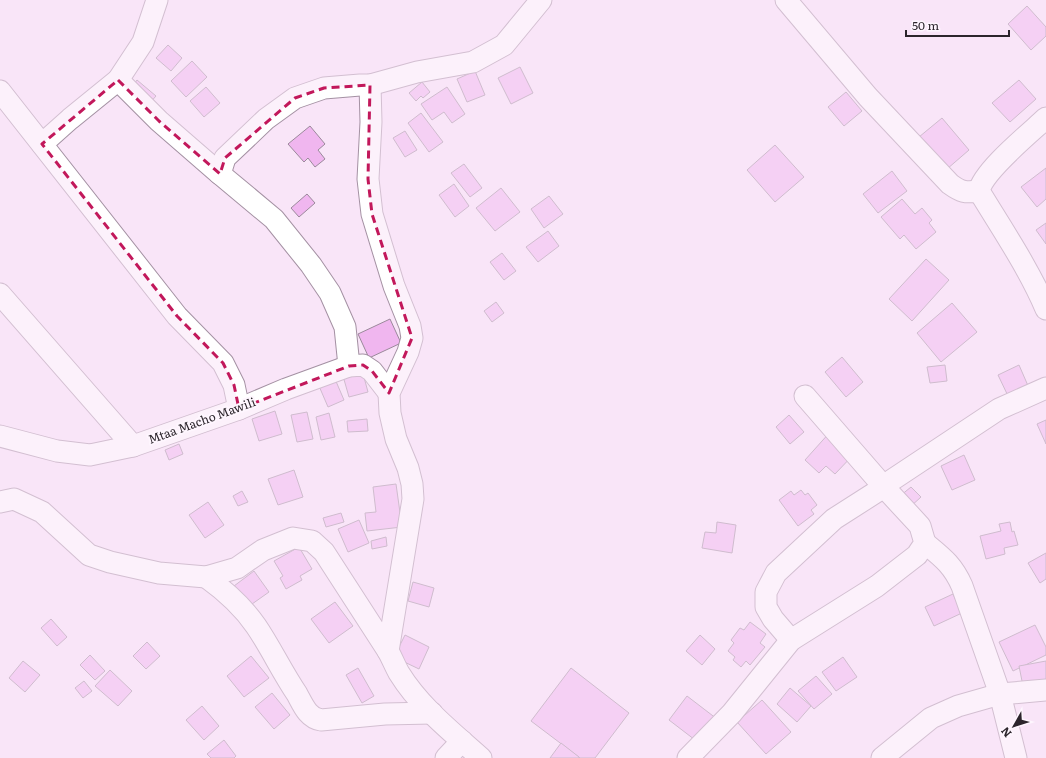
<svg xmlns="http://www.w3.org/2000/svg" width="1046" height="758" font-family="Literata,serif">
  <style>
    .building { fill: #f0b6ef; stroke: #9b899b }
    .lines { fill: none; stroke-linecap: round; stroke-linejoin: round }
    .minor-casing { stroke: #a491a3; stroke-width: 23 }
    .minor { stroke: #fff; stroke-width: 21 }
    .marked { fill: none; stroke: #c2185b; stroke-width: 3; stroke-dasharray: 8 5; stroke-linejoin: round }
    .labels { text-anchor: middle; stroke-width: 4; stroke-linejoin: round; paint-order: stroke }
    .street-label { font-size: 12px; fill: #2c252c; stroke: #fef6fe }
  </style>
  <rect width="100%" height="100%" fill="#f9e5f8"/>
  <!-- building -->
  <g class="building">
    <path d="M1027,6L1046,27V36L1031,50L1008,24Z"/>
    <path d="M168,45L182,58L171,71L156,58Z"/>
    <path d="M192,61L207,77L186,97L171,81Z"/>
    <path d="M520,67L533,93L511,104L498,78Z"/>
    <path d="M475,71L485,95L467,102L457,79Z"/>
    <path d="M137,80L156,96L148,105L130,89Z"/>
    <path d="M1019,80L1036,99L1010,122L992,103Z"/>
    <path d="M422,82L430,92L423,98L421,96L416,101L409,93Z"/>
    <path d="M206,87L220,103L204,117L190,101Z"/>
    <path d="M447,87L465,114L452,123L444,112L432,120L421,104Z"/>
    <path d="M846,92L862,111L844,126L828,107Z"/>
    <path d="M421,113L443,142L429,152L408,123Z"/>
    <path d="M942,118L969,150L947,169L919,137Z"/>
    <path d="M310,126L325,144L318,150L325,159L315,167L308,158L304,162L288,144Z"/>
    <path d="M405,131L417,150L405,157L393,138Z"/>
    <path d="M775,145L804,177L775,202L747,170Z"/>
    <path d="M464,164L482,188L470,197L451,173Z"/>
    <path d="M1046,168V199L1037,207L1021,187Z"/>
    <path d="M892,171L907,191L878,213L863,194Z"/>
    <path d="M454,184L469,206L455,217L439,195Z"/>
    <path d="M501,188L520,212L495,231L476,208Z"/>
    <path d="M307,194L315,203L299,217L291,208Z"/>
    <path d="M549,196L563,214L544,228L531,209Z"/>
    <path d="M902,199L915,214L922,208L932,220L929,223L936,232L916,249L904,235L900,239L881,217Z"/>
    <path d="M1046,223V244L1036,230Z"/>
    <path d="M548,231L559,246L538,262L526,247Z"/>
    <path d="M502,253L516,271L504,280L490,262Z"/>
    <path d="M926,259L949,280L912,321L889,299Z"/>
    <path d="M496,302L504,313L492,322L484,311Z"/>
    <path d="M952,303L977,332L941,362L917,333Z"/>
    <path d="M390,319L401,343L369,358L358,334Z"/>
    <path d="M842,357L863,382L846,397L825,372Z"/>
    <path d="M945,365L947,381L930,383L927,367Z"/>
    <path d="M1019,365L1029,388L1009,398L998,375Z"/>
    <path d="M362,370L368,392L349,397L343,376Z"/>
    <path d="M335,379L344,400L328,407L319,386Z"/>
    <path d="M275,411L282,434L259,441L252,419Z"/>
    <path d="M307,412L313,439L297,442L291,415Z"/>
    <path d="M329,413L335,437L321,440L316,417Z"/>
    <path d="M789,415L804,432L790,444L776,427Z"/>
    <path d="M367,419L368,431L348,432L347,421Z"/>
    <path d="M1046,420V444L1037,424Z"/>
    <path d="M831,431L855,453L835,474L826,466L819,473L805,460Z"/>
    <path d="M179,444L183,454L169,460L165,450Z"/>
    <path d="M964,455L975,480L952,490L941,466Z"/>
    <path d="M294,470L303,497L278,505L268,479Z"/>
    <path d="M396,484L402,527L367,531L365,513L376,512L373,487Z"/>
    <path d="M911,487L921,497L910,507L900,496Z"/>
    <path d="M801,490L805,495L808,493L817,505L811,510L814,514L798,526L779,500L791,491L794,495Z"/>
    <path d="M242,491L248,502L238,506L233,496Z"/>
    <path d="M208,502L224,525L205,538L189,515Z"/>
    <path d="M341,513L344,522L326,527L323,518Z"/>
    <path d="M359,520L369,543L348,552L338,529Z"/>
    <path d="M717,522L736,525L732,553L702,548L705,532L716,533Z"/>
    <path d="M1010,522L1012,532L1014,531L1018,545L1004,548L1005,554L986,559L980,536L1001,531L999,524Z"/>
    <path d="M386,537L387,546L372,549L371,541Z"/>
    <path d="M299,547L312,569L300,576L302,580L286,589L280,578L283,576L274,561Z"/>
    <path d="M1046,553V579L1040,583L1028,563Z"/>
    <path d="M254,571L269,592L245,609L230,589Z"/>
    <path d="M413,582L434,588L429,607L408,601Z"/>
    <path d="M953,594L962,613L934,626L925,607Z"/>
    <path d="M335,602L353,626L329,643L311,619Z"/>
    <path d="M51,619L67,637L57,646L41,628Z"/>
    <path d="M750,622L766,634L760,643L765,647L750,665L746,661L741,667L733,660L735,657L728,651L734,643L731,640L740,628L744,630Z"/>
    <path d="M1035,625L1046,647V655L1013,671L999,642Z"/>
    <path d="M405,635L429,647L419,669L394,657Z"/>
    <path d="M700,635L715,649L702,665L686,651Z"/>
    <path d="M147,642L160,656L146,669L133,656Z"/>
    <path d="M90,655L105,671L95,680L80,665Z"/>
    <path d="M251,656L269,678L244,697L227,676Z"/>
    <path d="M843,657L857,677L836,691L822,672Z"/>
    <path d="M23,661L40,675L25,692L9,678Z"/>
    <path d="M1046,661V687L1024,691L1019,666Z"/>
    <path d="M358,668L374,696L362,703L346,675Z"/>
    <path d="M571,668L629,713L595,758H580L531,721Z"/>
    <path d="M110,670L132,691L118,706L95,686Z"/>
    <path d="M816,676L832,694L814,709L798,691Z"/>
    <path d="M84,681L92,691L83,698L75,688Z"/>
    <path d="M790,688L811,706L797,722L777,704Z"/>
    <path d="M272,693L290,715L274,729L255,707Z"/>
    <path d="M687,696L717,719L699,743L669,720Z"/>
    <path d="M762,700L791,732L766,754L737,722Z"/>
    <path d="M202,706L219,726L204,740L186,720Z"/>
    <path d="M224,740L236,756L234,758H211L207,754Z"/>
    <path d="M561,743L579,757V758H550Z"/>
  </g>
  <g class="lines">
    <!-- minor casing -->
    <g class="minor-casing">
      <g id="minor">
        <path d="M786,0L868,97L950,184C961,192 965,193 979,191"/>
        <path d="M118,80L159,121L220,174"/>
        <path d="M370,85L371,122L368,179L372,214L394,286L410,326L412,338L408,352L389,393L390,413L396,439L408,468L412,484L413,499L388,651C392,658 395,666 399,673C420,707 452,732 481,758"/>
        <path d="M0,91L177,316L223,363L234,385L239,409"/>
        <path d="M1046,118C1030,133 983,171 979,191C1002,229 1028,267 1046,309"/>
        <path d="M42,144L70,119L118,80L143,42L157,0"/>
        <path d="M0,294L133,446"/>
        <path d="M349,366L345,327L330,293L311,265L274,219L220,174L225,158L266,119L295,98L324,88L360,85H370L417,72L473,62L504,45L541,0"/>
        <path d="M0,436L57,451L90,455L133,446L239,409L286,389L349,366L363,365L372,371L389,393"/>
        <path d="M0,502L14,499L42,512L89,555L110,562L159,573L206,577L237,568L263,550L293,538L312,541L324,552L388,651"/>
        <path d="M925,543C942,557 953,565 962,586L1000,694L1016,758"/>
        <path d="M206,577C224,590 243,607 256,626C271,648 282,672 297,694C303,705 308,718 321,720L385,714L432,713"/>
        <path d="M791,640L773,619L766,607V592L776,573L834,519L884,487L805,396"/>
        <path d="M446,758L462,741"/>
        <path d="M688,758L732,713L791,640L877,586L917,555L925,543L920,526L884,487L892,480L999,409L1046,388"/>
        <path d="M882,758L931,718L958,706L1000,694L1046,690"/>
      </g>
    </g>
    <!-- minor -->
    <use href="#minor" class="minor"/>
  </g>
  <!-- marked area -->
  <path d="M0 0H1046V758H0ZM118,80L159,121L220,174L225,158L295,98L324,88L370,85L368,179L372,214L412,338L389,393L372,371L363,365L349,366L239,409L234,385L223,363L177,316L42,144Z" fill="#f9e5f8" fill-opacity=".55" fill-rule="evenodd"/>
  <path class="marked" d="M118,80L159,121L220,174L225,158L295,98L324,88L370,85L368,179L372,214L412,338L389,393L372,371L363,365L349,366L239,409L234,385L223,363L177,316L42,144Z"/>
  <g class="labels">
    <!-- street labels -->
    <g class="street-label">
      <text transform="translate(202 421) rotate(-20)" y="4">Mtaa Macho Mawili</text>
    </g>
  </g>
  <!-- north arrow -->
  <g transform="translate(1014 726) rotate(231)" stroke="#fef6fe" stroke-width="3" paint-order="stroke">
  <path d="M0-3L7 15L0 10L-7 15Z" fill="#2c252c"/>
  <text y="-6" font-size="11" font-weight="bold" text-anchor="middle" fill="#2c252c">N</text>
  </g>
  <!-- scale -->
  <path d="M906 30v6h103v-6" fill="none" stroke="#2c252c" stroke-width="2"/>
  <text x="912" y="30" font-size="12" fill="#2c252c" stroke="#fef6fe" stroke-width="3" paint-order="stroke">50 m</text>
</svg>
